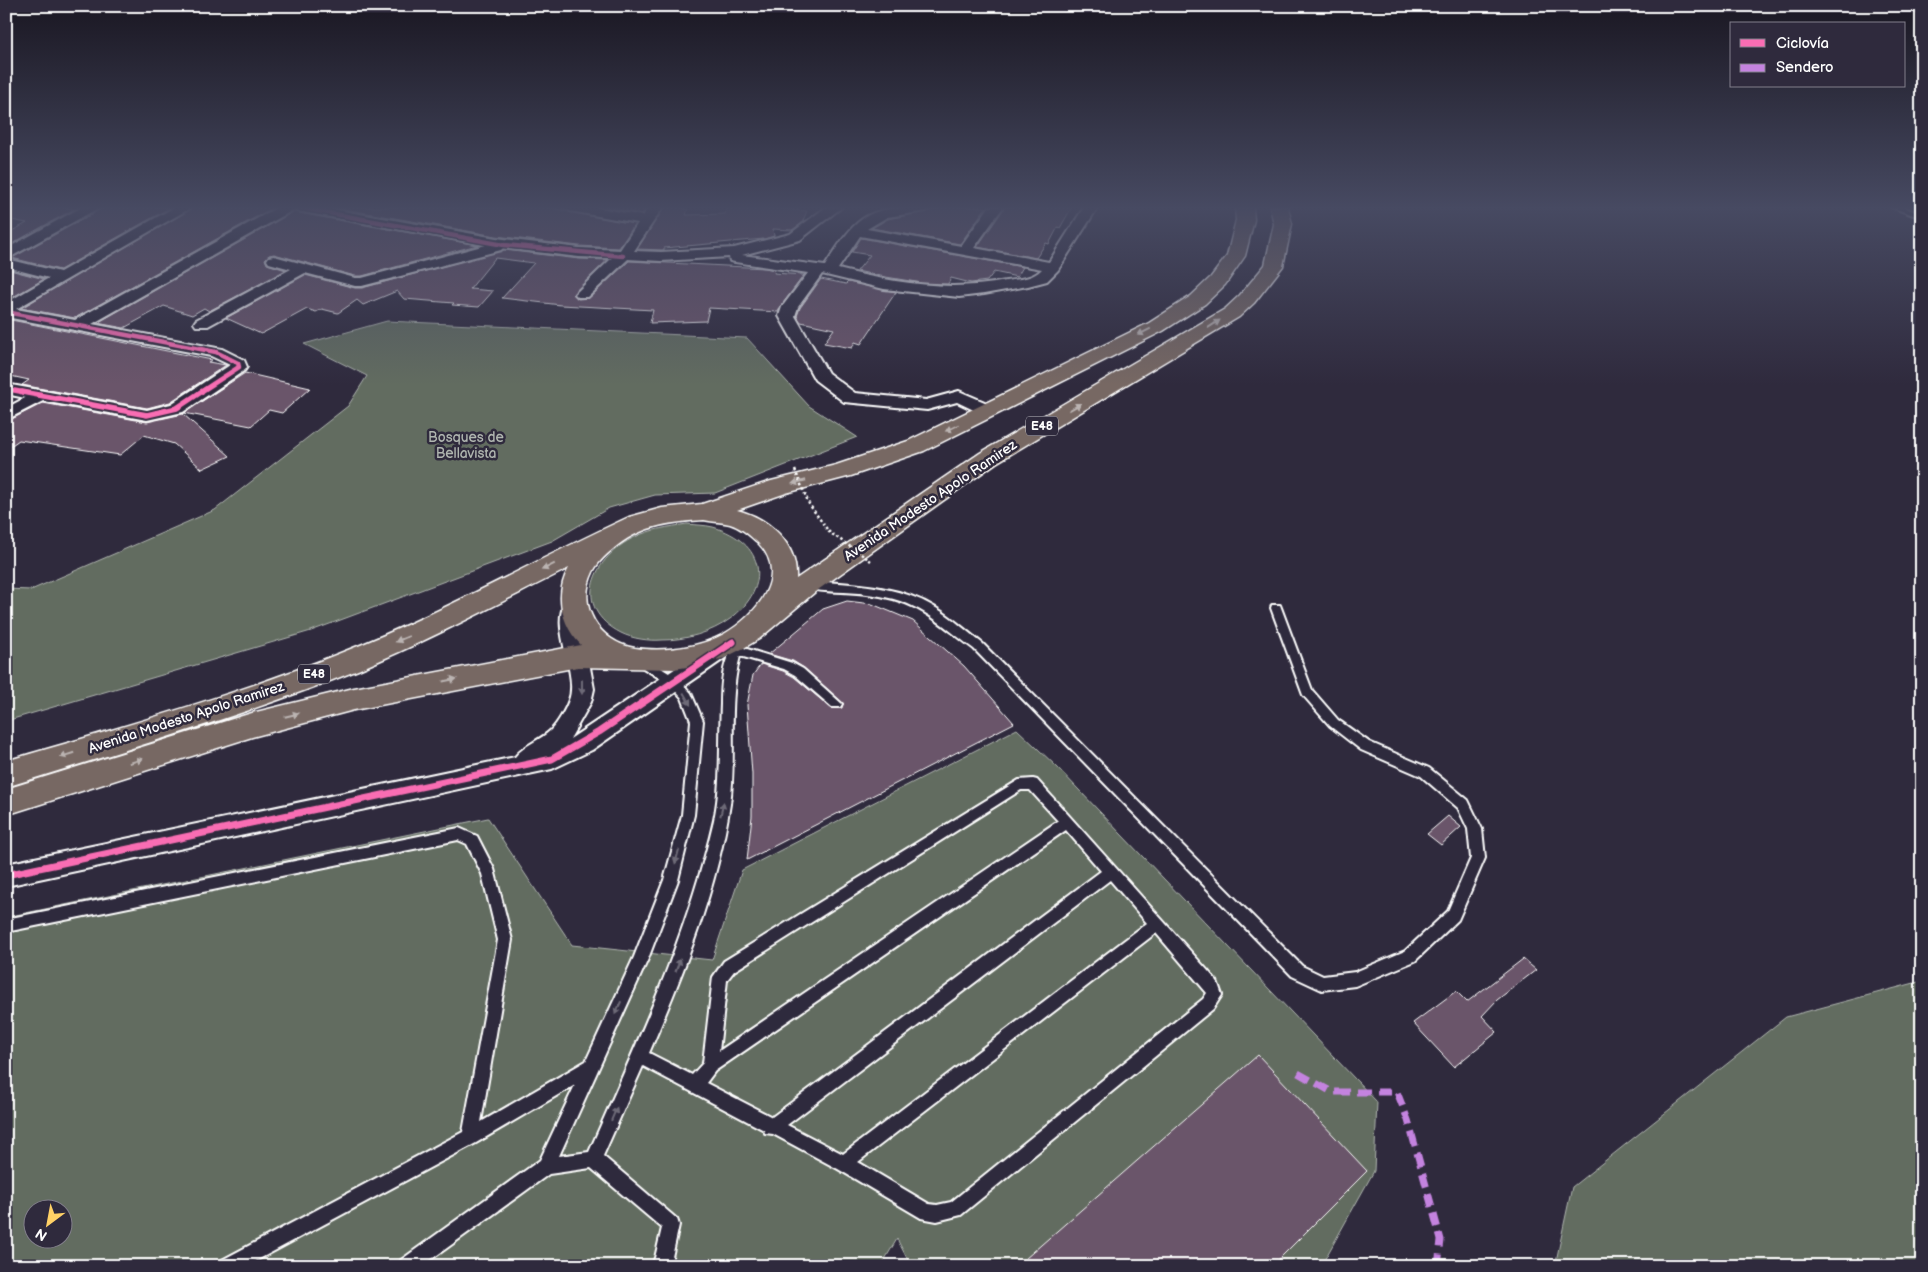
<svg xmlns="http://www.w3.org/2000/svg" width="1928" height="1272" font-family="'Balsamiq Sans',sans-serif">
  <style>
    .green { fill: #626c60; stroke: #b0b6b0; fill-rule: evenodd }
    .building { fill: #6a556a; stroke: #fff }
    .lines { fill: none; stroke-linecap: round; stroke-linejoin: round }
    .service-casing { stroke: #fff; stroke-width: 4 }
    .minor-casing { stroke: #fff; stroke-width: 4 }
    .primary-casing { stroke: #fff; stroke-width: 3 }
    .service { fill: #2f2a3d; fill-rule: evenodd }
    .minor { fill: #2f2a3d; fill-rule: evenodd }
    .primary { fill: #776864; fill-rule: evenodd }
    .path-bridge { stroke: #fff; stroke-width: 2.5; stroke-dasharray: 2.5 2.5; stroke-linecap: butt }
    .quiet { stroke: #c483df; stroke-width: 7; stroke-dasharray: 14 7; stroke-linecap: butt }
    .cycleway-far2-casing { stroke: #2f2a3d; stroke-width: 7 }
    .cycleway-far1-casing { stroke: #2f2a3d; stroke-width: 8 }
    .cycleway-casing { stroke: #2f2a3d; stroke-width: 10 }
    .cycleway-far2 { stroke: #f96db3; stroke-width: 4.5 }
    .cycleway-far1 { stroke: #f96db3; stroke-width: 5.5 }
    .cycleway { stroke: #f96db3; stroke-width: 7 }
    .oneway { fill: #bbb4b2 }
    .oneway2 { fill: #6d6a77 }
    .labels { text-anchor: middle; stroke-width: 5; stroke-linejoin: round; paint-order: stroke }
    .shield { fill: #2f2a3d; stroke: #c1bfc5; stroke-width: 1 }
    .shield-label { font-size: 12px; font-weight: bold; fill: #fff }
    .park-label { font-size: 14px; fill: #b0b6b0; stroke: #2f2a3d }
    .street-label { font-size: 14px; fill: #fff; stroke: #2f2a3d }
  </style>
  <rect width="100%" height="100%" fill="#2f2a3d"/>
  <filter id="ink" filterUnits="userSpaceOnUse"><feTurbulence type="fractalNoise" baseFrequency=".02" numOctaves="2"/><feDisplacementMap in="SourceGraphic" scale="10" xChannelSelector="R" yChannelSelector="G"/><feConvolveMatrix kernelMatrix="1 2 1 2 8 2 1 2 1" color-interpolation-filters="sRGB"/></filter>
  <g filter="url(#ink)">
    <!-- green -->
    <g class="green">
      <path d="M387,321L747,338L809,406L857,437L715,493L655,495L609,508L552,541L311,631L6,721V589L31,590L215,510L348,406L367,376L304,344Z"/>
      <path d="M687,524C695,525 705,525 713,527C765,542 773,587 730,619C711,633 685,640 662,640C649,641 633,639 621,633C570,607 593,557 635,537C651,529 669,527 687,524Z"/>
      <path d="M1017,729L1057,767L1377,1102L1374,1171L1321,1266H911L897,1239L881,1266H6V917L488,818L572,945L712,960L742,870ZM32,1210H62V1240H32Z"/>
      <path d="M1922,981V1266H1555L1572,1187L1786,1017Z"/>
    </g>
    <!-- building -->
    <g class="building">
      <path d="M6,207H63L74,209L6,247V234L27,223L6,219Z"/>
      <path d="M105,207H171L60,270L12,258Z"/>
      <path d="M194,207H274L75,318L21,308Z"/>
      <path d="M333,207H545L635,224L619,248L579,246L496,236Z"/>
      <path d="M606,207H647L642,214Z"/>
      <path d="M665,207H684L683,209H688L686,215L725,214L727,207H759L807,211L802,223L792,230L773,229L774,236L764,239L664,248V250L637,249Z"/>
      <path d="M947,207H986L960,244L872,228L888,219Z"/>
      <path d="M1005,207H1072L1060,228L1058,227L1049,244L1046,243L1036,258L977,247Z"/>
      <path d="M293,212L477,245L362,276H355L274,254L269,255L265,259L267,264L286,270L209,311L204,308L192,315L164,306L124,328L97,323Z"/>
      <path d="M861,238L1023,267L1017,277L994,272L987,281L971,283L951,278L948,284L922,283L880,276L857,271L870,255L852,252Z"/>
      <path d="M504,250L579,259L608,260L574,293V295L578,299L589,298L629,261L765,268L775,270L774,273L804,275L781,306L778,312L709,308L706,321L650,323L653,310L561,305L502,298L534,263L495,258L470,289L493,291L479,307L452,305L454,303L404,299L397,291L363,305L357,300L338,313L322,309L316,312L307,309L261,334L226,318L305,275L355,288H362Z"/>
      <path d="M6,269L44,279L6,301Z"/>
      <path d="M821,279L846,284L848,282L896,292L861,344L855,342L852,348L824,343L834,329L801,322L797,316L800,308Z"/>
      <path d="M6,319L212,360L208,362L226,365L170,402L147,408L22,385L29,380L6,375Z"/>
      <path d="M245,373L310,388L282,413L269,410L251,426L184,413Z"/>
      <path d="M43,403L147,422L183,414L230,456L202,469L174,444L144,435L120,455L19,440L6,449V422Z"/>
      <path d="M847,601L872,604L913,621L964,666L1014,723L747,860L752,816V774L747,705L753,675L761,664L783,671L794,677L831,708H842L843,703L804,668L793,661L769,654L823,609Z"/>
      <path d="M1448,816L1461,827L1441,845L1427,834Z"/>
      <path d="M1523,959L1536,970L1497,1000L1482,1016L1497,1032L1454,1067L1413,1023L1456,991L1467,1002Z"/>
      <path d="M1258,1055L1367,1171L1272,1266H1017Z"/>
    </g>
    <g class="lines">
      <!-- service casing -->
      <g class="service-casing">
        <g id="service">
          <path d="M1891,207H1902L1922,214V218Z"/>
          <path d="M810,581C853,584 899,585 936,608C953,618 967,632 982,643L1302,966L1323,976L1355,972L1405,951L1448,911L1471,858L1468,829L1458,808L1421,776L1361,750L1330,726L1303,695L1271,608L1272,605H1280L1312,690L1338,720L1369,742L1429,768L1468,800L1482,829L1485,858L1458,920L1415,961L1355,986L1322,990L1292,976L974,649C935,620 919,600 867,594C848,591 825,593 806,588L805,585Z"/>
          <path d="M742,637L748,641L744,648L792,663L803,669L842,704L840,707H832L795,675L784,669L740,656C727,705 737,754 730,804C717,890 683,974 649,1053L692,1075L703,1063L713,977L724,961L1019,780L1033,779L1037,780L1217,981L1222,995L1213,1009L961,1215L937,1221L921,1218L838,1169L773,1134L765,1133L764,1130L643,1066L603,1156L677,1219L679,1225L670,1266H651L655,1258L662,1228L591,1168L549,1174L422,1266H398L401,1260L540,1160L575,1085L476,1143L246,1266H219L222,1260L463,1132L498,940L482,874L467,844L458,840L6,932V919L459,828L477,836L494,869L512,940L481,1122L586,1061L634,957L664,880L682,815L691,721L682,698L669,684L635,663L633,660L635,657H643L677,678L691,693L703,721L694,815L678,880L648,959L559,1156L589,1152C637,1043 687,937 714,820C722,782 719,743 721,704C721,687 722,667 730,652L729,650L738,638ZM1021,790H1030L1058,821L719,1051L727,980L734,971ZM1066,830L1101,871L772,1117L706,1083L715,1071ZM1110,880L1147,923L843,1154L787,1125ZM1156,933L1207,993L1203,999L951,1202L937,1205L929,1204L858,1162Z"/>
        </g>
      </g>
      <!-- minor casing -->
      <g class="minor-casing">
        <g id="minor">
          <path d="M82,207H100L7,259L60,272L175,207H192L16,309L75,320L278,207H320L496,238L579,248L620,250L638,223L570,211L563,207H594L643,216L649,207H663L634,251L661,252L734,248L790,234L826,207H842L800,240L742,255L825,266C860,211 867,207 933,207L926,211L887,217L867,229L961,246L989,207H1003L974,248L1049,262L1084,207H1098L1058,270L1047,281L1028,286L984,294L959,297L884,289L822,274L798,307L795,316L828,373L855,393L926,400L959,391L994,406L997,410L994,414L988,415L982,414L957,402L927,410L844,402L815,380L779,316L782,307L808,273L735,262L730,261L729,257L661,261L628,259L588,297H578L575,294L578,291L612,258L579,257L503,248L501,250L362,286H355L305,273L208,326H196L194,323L196,320L291,269L269,263L267,260L269,257L274,256L355,278H362L486,245L293,210L92,324L222,349L244,360L247,367L245,370L183,412L147,420L43,401L6,420V408L25,398L6,394V384L147,410L171,404L230,365L211,356L6,317V303L49,278L6,267V249ZM860,236L1042,269C1033,279 1019,279 1006,281C949,292 894,283 838,269Z"/>
          <path d="M572,600L579,603L582,608L584,635L594,689L591,702L570,739L712,644L720,642L728,644L731,650L728,656L592,750L552,769L6,886V864L515,757C524,745 541,740 551,730C558,723 566,709 569,700C579,674 550,628 565,603Z"/>
        </g>
      </g>
      <!-- primary casing -->
      <g class="primary-casing">
        <path id="primary" d="M1235,207H1253L1254,220L1245,256L1225,285L1205,304L1163,331L924,451L851,476L786,493L737,510C769,518 798,544 796,579L980,453L1225,309L1240,295L1265,265L1274,224L1270,207H1288L1292,224L1283,266L1254,303L1239,317L996,463L815,592L759,639L742,649L724,658L694,666L674,669L578,667L354,710L252,737L6,815V789L252,713L354,688L581,645C561,625 554,594 569,568C499,603 430,640 358,670C243,716 124,750 6,787V761C118,728 230,697 338,654C438,615 532,562 629,517L662,508L702,504L771,481L836,465L908,441L1149,323L1191,296L1211,277L1227,256L1236,220ZM704,520C713,522 722,522 730,524C740,527 748,534 756,541C792,574 756,616 724,634C698,648 664,652 635,648C599,642 576,606 593,572C598,561 609,552 618,545C644,525 673,522 704,520Z"/>
      </g>
      <!-- service -->
      <use href="#service" class="service"/>
      <!-- minor -->
      <use href="#minor" class="minor"/>
      <!-- primary -->
      <use href="#primary" class="primary"/>
      <!-- path-bridge -->
      <path class="path-bridge" d="M795,470L809,504L829,532L871,561"/>
      <!-- quiet -->
      <path class="quiet" d="M1298,1073L1332,1092H1397L1408,1120L1441,1240L1438,1266"/>
      <!-- cycleway-far2 casing -->
      <g class="cycleway-far2-casing">
        <g id="cycleway-far2">
          <path d="M297,207L504,245L623,256"/>
          <path d="M6,312L216,352L238,363L239,367L199,393"/>
          <path d="M6,389L28,393"/>
        </g>
      </g>
      <!-- cycleway-far1 casing -->
      <g class="cycleway-far1-casing">
        <path id="cycleway-far1" d="M22,392L147,415L177,408L201,392"/>
      </g>
      <!-- cycleway casing -->
      <g class="cycleway-casing">
        <path id="cycleway" d="M6,875L552,759L599,732L733,642"/>
      </g>
      <!-- cycleway-far2 -->
      <use href="#cycleway-far2" class="cycleway-far2"/>
      <!-- cycleway-far1 -->
      <use href="#cycleway-far1" class="cycleway-far1"/>
      <!-- cycleway -->
      <use href="#cycleway" class="cycleway"/>
    </g>
    <!-- one-way arrows -->
    <defs><path id="oneway-solid" d="M-6-.8H1V-3.2L6.5 0L1 3.2V.8H-6Z" transform="scale(1.25)"/></defs>
    <g class="oneway">
      <use href="#oneway-solid" transform="translate(1214 324) rotate(-33)"/>
      <use href="#oneway-solid" transform="translate(1144 332) rotate(154)"/>
      <use href="#oneway-solid" transform="translate(1075 407) rotate(-30)"/>
      <use href="#oneway-solid" transform="translate(952 428) rotate(154)"/>
      <use href="#oneway-solid" transform="translate(799 482) rotate(166)"/>
      <use href="#oneway-solid" transform="translate(548 567) rotate(154)"/>
      <use href="#oneway-solid" transform="translate(402 639) rotate(157)"/>
      <use href="#oneway-solid" transform="translate(450 680) rotate(-11)"/>
      <use href="#oneway-solid" transform="translate(292 715) rotate(-14)"/>
      <use href="#oneway-solid" transform="translate(67 755) rotate(163)"/>
      <use href="#oneway-solid" transform="translate(136 761) rotate(-18)"/>
    </g>
    <g class="oneway2">
      <use href="#oneway-solid" transform="translate(582 687) rotate(90)"/>
      <use href="#oneway-solid" transform="translate(687 699) rotate(60)"/>
      <use href="#oneway-solid" transform="translate(722 809) rotate(-77)"/>
      <use href="#oneway-solid" transform="translate(677 857) rotate(105)"/>
      <use href="#oneway-solid" transform="translate(678 965) rotate(-69)"/>
      <use href="#oneway-solid" transform="translate(618 1008) rotate(115)"/>
      <use href="#oneway-solid" transform="translate(614 1114) rotate(-67)"/>
    </g>
  </g>
  <!-- sky -->
  <linearGradient id="sky" x2="0" y2="1"><stop stop-color="#1a1722"/><stop offset="0.54" stop-color="#474a62"/><stop offset="1" stop-color="#474a62" stop-opacity="0"/></linearGradient>
  <rect width="1928" height="385" fill="url(#sky)"/>
  <g class="labels">
    <!-- shield labels -->
    <g class="shield">
      <rect x="1026" y="416.5" width="32" height="19" rx="4"/>
      <rect x="298" y="664.5" width="32" height="19" rx="4"/>
    </g>
    <g class="shield-label">
      <text x="1042" y="430">E48</text>
      <text x="314" y="678">E48</text>
    </g>
    <!-- park labels -->
    <g class="park-label">
      <text x="466" y="442">Bosques de<tspan x="466" dy="16">Bellavista</tspan></text>
    </g>
    <!-- street labels -->
    <g class="street-label">
      <text transform="translate(930 500) rotate(-34)" y="5">Avenida Modesto Apolo Ramirez</text>
      <text transform="translate(186 717) rotate(-18)" y="5">Avenida Modesto Apolo Ramirez</text>
    </g>
  </g>
  <!-- margin -->
  <rect width="1928" height="1272" fill="none" stroke="#2f2a3d" stroke-width="25"/>
  <rect x="12" y="12" width="1903" height="1247" fill="none" stroke="#fff" stroke-width="2" filter="url(#ink)"/>
  <!-- legend -->
  <rect x="1730" y="22" width="175" height="65" fill="#2f2a3d" stroke="#827f8b"/>
  <rect x="1740" y="39" width="25" height="8" fill="#f96db3" stroke="#827f8b"/>
  <text x="1776" y="48" font-size="15" fill="#ffffff">Ciclovía</text>
  <rect x="1740" y="64" width="25" height="8" fill="#c483df" stroke="#827f8b"/>
  <text x="1776" y="72" font-size="15" fill="#ffffff">Sendero</text>
  <!-- north arrow -->
  <g transform="translate(48 1224) rotate(212)"><circle r="24" fill="#2f2a3d" stroke="#827f8b"/>
  <path d="M0-4L9 19L0 12L-9 19Z" fill="#ffd166"/>
  <text y="-8" font-size="14" font-weight="bold" text-anchor="middle" fill="#ffffff">N</text>
  </g>
</svg>
